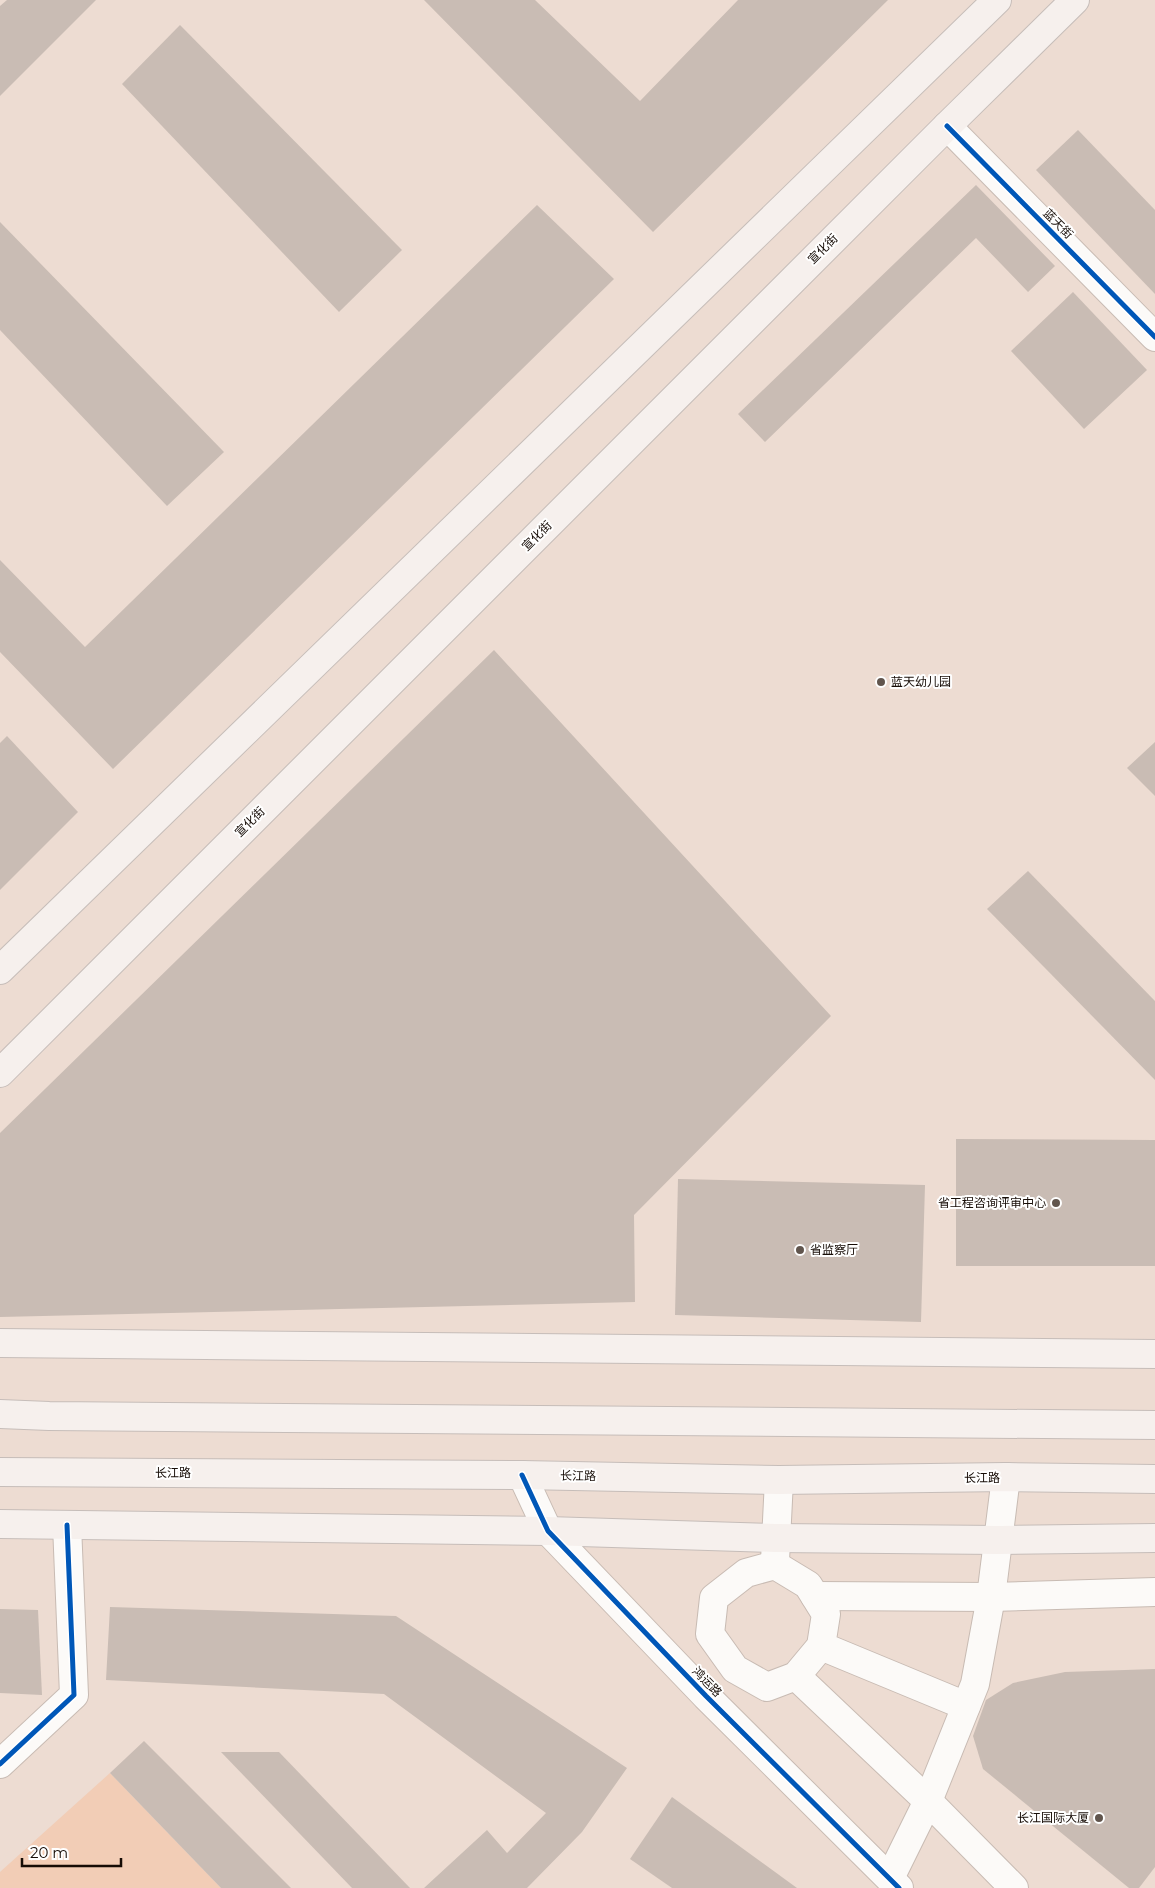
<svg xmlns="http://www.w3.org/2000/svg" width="1155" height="1888" font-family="Montserrat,'Noto Sans SC',sans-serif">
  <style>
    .green { fill: #f2cdb6 }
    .building { fill: #c9bcb4 }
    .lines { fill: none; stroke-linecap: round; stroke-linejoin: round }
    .minor-casing { stroke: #c8bbb3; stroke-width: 30 }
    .major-casing { stroke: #c6bdb9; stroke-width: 30 }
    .minor { stroke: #fcfaf8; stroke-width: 28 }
    .major { stroke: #f6f0ed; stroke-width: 28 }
    .cycleway-casing { stroke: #fff; stroke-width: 8 }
    .cycleway { stroke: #0057b8; stroke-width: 5 }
    .poi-dot { fill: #61554d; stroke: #fff; stroke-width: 2 }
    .labels { text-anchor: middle; stroke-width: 4; stroke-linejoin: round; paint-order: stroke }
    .street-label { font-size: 12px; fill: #160c06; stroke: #fff }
    .poi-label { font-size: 12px; fill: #160c06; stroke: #fff; text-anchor: start }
  </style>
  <rect width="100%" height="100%" fill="#eddcd2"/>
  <!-- green -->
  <path class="green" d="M110,1773L221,1888H0V1872Z"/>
  <!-- building -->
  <g class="building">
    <path d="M7,0H96L0,96V6Z"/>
    <path d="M424,0H535L640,101L738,0H888L653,232Z"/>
    <path d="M180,25L402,250L339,312L122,84Z"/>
    <path d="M1078,130L1155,210V294L1036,170Z"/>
    <path d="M976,185L1055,266L1028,292L976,238L765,442L738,414Z"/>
    <path d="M537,205L614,279L113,769L0,652V560L85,647Z"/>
    <path d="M0,222L224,452L167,506L0,330Z"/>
    <path d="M1073,292L1147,370L1084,429L1011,351Z"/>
    <path d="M494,650L831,1016L634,1215L635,1302L0,1317V1133Z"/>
    <path d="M7,736L78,812L0,890V743Z"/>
    <path d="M1155,742V796L1127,768Z"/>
    <path d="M1028,871L1155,1001V1080L987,909Z"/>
    <path d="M956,1139L1155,1140V1266H956Z"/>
    <path d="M678,1179L925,1185L921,1322L675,1315Z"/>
    <path d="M110,1607L396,1616L627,1768L582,1832L527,1888H424L487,1830L507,1853L546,1813L384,1694L106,1680Z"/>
    <path d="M0,1609L38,1610L42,1695L0,1693Z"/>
    <path d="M1155,1669V1867L1139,1888H1129L983,1769L973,1736L986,1700L1013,1683L1065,1672Z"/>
    <path d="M144,1741L291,1888H221L110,1773Z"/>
    <path d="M221,1752H279L410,1888H352Z"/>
    <path d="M672,1797L797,1888H672L630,1859Z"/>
  </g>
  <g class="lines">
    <!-- minor casing -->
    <g class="minor-casing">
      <g id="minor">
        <path d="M947,126L1155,337"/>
        <path d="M522,1475L548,1531L706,1696L899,1888"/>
        <path d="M775,1561L779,1480"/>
        <path d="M815,1596L991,1597L1155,1592"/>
        <path d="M821,1646L796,1676L767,1687L735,1669L710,1634L714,1598L746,1573L775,1565L808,1585L826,1614L821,1646L966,1706"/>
        <path d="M796,1676L928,1801L1014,1888"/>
        <path d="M0,1764L74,1695L67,1525"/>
        <path d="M890,1878L928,1801L975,1684L991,1597L1006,1477"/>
      </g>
    </g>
    <!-- major casing -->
    <g class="major-casing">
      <g id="major">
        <path d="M0,970L997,0"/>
        <path d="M0,1073L947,126L1075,0"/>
        <path d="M0,1343L1155,1354"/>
        <path d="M0,1414L49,1416L1155,1425"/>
        <path d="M0,1472L522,1475L779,1480L1006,1477L1155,1479"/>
        <path d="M0,1524L548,1531L775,1538L999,1540L1155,1538"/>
      </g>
    </g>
    <!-- minor -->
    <use href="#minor" class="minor"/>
    <!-- major -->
    <use href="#major" class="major"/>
    <!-- cycleway casing -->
    <g class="cycleway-casing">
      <g id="cycleway">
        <path d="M947,126L1155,337"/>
        <path d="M522,1475L548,1531L706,1696L899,1888"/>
        <path d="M0,1764L74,1695L67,1525"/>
      </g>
    </g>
    <!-- cycleway -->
    <use href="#cycleway" class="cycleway"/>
  </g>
  <!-- markers -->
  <g class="poi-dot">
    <circle cx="881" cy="682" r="5"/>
    <circle cx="1056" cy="1203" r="5"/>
    <circle cx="800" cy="1250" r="5"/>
    <circle cx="1099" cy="1818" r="5"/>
  </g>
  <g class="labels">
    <!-- street labels -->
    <g class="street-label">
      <text transform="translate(1058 224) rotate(45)" y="4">蓝天街</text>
      <text transform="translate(823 249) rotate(-45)" y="4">宣化街</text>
      <text transform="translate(537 536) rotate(-45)" y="4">宣化街</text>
      <text transform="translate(250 822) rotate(-45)" y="4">宣化街</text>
      <text x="173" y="1477">长江路</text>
      <text transform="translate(578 1476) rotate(1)" y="4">长江路</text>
      <text x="982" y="1482">长江路</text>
      <text transform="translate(707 1682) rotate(46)" y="4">鸿运路</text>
    </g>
    <!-- poi labels -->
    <g class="poi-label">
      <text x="891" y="686">蓝天幼儿园</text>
      <text x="1046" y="1207" text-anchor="end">省工程咨询评审中心</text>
      <text x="810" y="1254">省监察厅</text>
      <text x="1089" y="1822" text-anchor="end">长江国际大厦</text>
    </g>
  </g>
  <!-- scale -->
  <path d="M22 1858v8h99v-8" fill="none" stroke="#160c06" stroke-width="2.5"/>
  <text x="30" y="1858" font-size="15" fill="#160c06" stroke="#ffffff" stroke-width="4" paint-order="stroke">20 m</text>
</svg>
